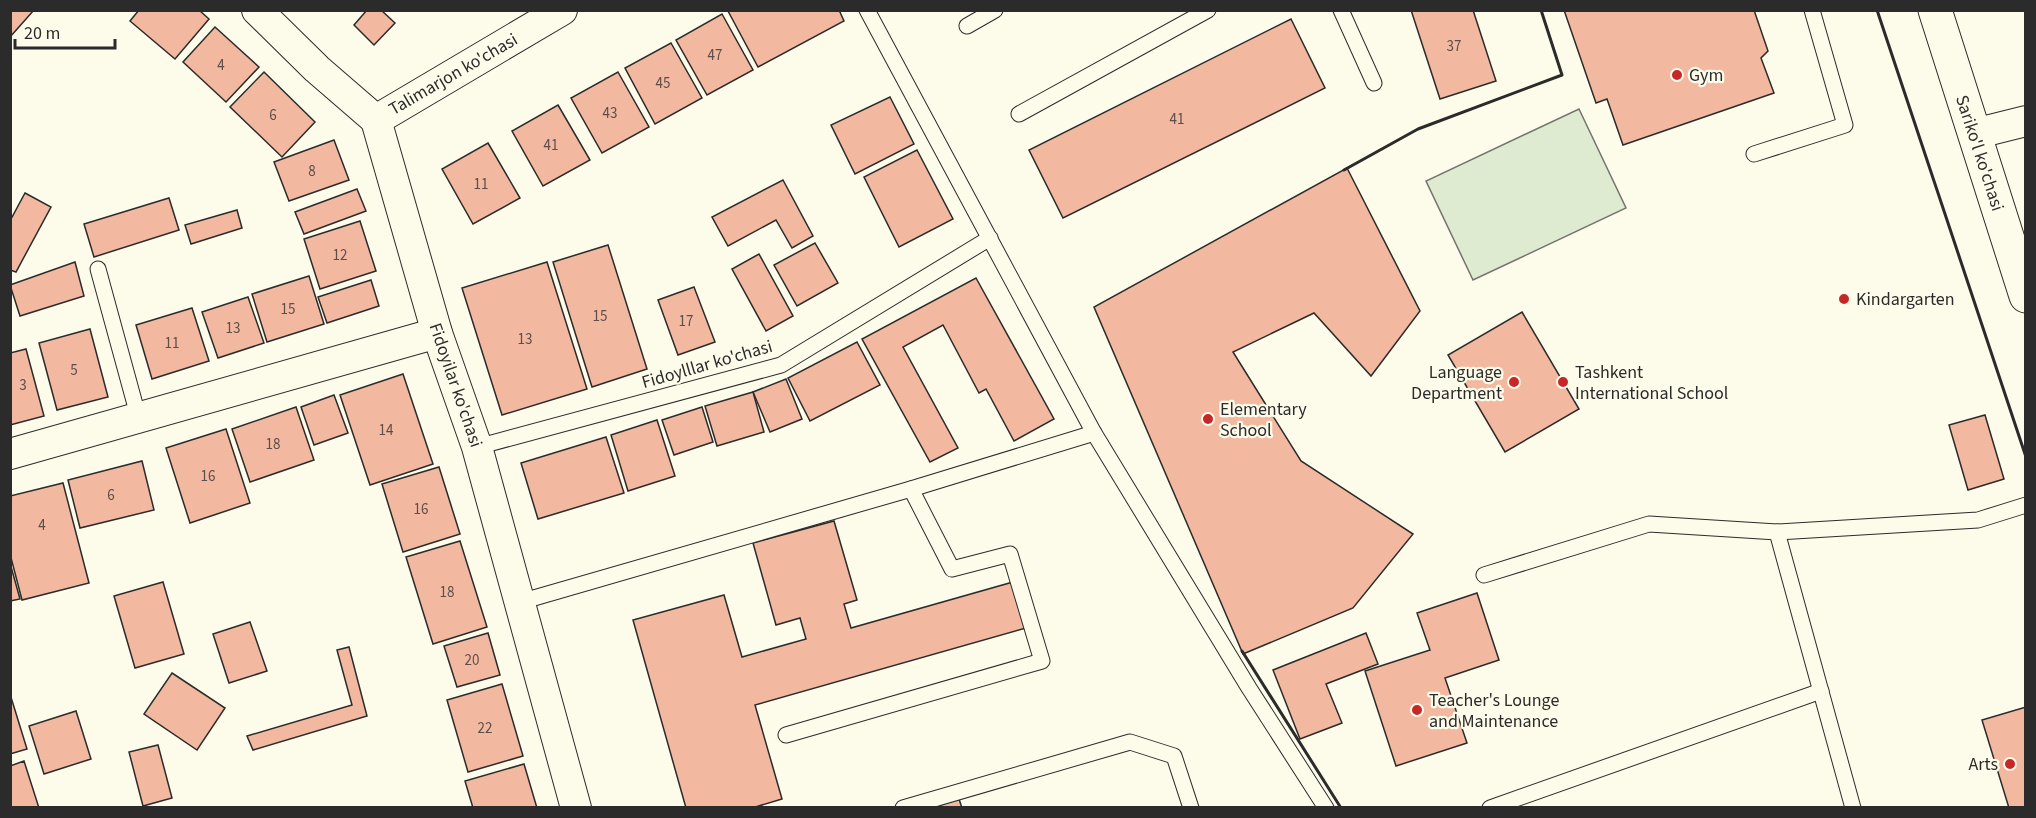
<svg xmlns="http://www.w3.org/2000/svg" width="2036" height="818" font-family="'Source Sans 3',sans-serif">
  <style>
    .green { fill: #deebd1; stroke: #74746e; stroke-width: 1.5 }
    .building { fill: #f2b8a0; stroke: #2b2b2b; stroke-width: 1.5 }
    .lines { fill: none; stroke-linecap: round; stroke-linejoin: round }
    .lane-casing { stroke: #2b2b2b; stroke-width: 17 }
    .street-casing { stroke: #2b2b2b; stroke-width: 32 }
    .secondary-casing { stroke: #2b2b2b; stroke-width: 35 }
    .lane { stroke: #fdfbea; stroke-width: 15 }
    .street { stroke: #fdfbea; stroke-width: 30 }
    .secondary { stroke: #fdfbea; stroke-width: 33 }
    .wall { stroke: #2b2b2b; stroke-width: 3 }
    .poi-dot { fill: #c62828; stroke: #fdfbea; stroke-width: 2 }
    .labels { text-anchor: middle; stroke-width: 4.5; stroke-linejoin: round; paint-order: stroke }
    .number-label { font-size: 15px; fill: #5d4e48 }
    .street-label { font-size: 18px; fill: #2b2b2b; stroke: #fdfbea }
    .poi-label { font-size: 18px; fill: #2b2b2b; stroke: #fdfbea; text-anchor: start }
  </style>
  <rect width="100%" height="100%" fill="#fdfbea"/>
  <!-- green -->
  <path class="green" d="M1579,109L1626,208L1473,280L1426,181Z"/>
  <!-- building -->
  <g class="building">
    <path d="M10,10H34L10,37Z"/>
    <path d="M139,10H199L209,19L175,59L130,21Z"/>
    <path d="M367,10H381L395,23L374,45L354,25Z"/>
    <path d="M839,10L844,21L758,67L728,11Z"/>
    <path d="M1411,10H1473L1496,81L1440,99Z"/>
    <path d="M1564,10H1754L1768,51L1761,58L1774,93L1623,145L1607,99L1596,103Z"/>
    <path d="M722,14L753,70L707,95L676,40Z"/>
    <path d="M1291,19L1325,88L1063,218L1029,150Z"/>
    <path d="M215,27L259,67L226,102L183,62Z"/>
    <path d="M671,43L702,98L655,124L625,68Z"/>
    <path d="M264,72L315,122L282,157L230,107Z"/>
    <path d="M618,72L649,127L602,153L571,98Z"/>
    <path d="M890,97L914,144L855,174L831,125Z"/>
    <path d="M558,105L590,160L543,186L512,131Z"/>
    <path d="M334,140L349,180L289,201L274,162Z"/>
    <path d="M488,143L520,198L473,224L442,169Z"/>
    <path d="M917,150L953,219L899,247L864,177Z"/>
    <path d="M1347,168L1420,311L1371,376L1314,313L1233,352L1301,461L1413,534L1353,608L1243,654L1094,307Z"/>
    <path d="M783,180L813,236L792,248L776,220L728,246L712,217Z"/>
    <path d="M357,189L366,211L304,234L295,212Z"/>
    <path d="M25,193L51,207L16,272L10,270V221Z"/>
    <path d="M169,198L179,230L94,257L84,224Z"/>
    <path d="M237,210L242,228L191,244L185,225Z"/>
    <path d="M360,221L376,271L320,289L304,239Z"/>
    <path d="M815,243L838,283L797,306L774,265Z"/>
    <path d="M608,245L647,369L592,387L553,262Z"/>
    <path d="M759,254L793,316L766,331L732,269Z"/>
    <path d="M75,262L84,296L20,316L10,285Z"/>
    <path d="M547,262L587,389L502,415L462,288Z"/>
    <path d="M309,276L324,324L267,342L252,294Z"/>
    <path d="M976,278L1054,419L1014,441L986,389L979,393L943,325L903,347L958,448L930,462L862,339Z"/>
    <path d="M371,280L379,306L327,323L318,297Z"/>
    <path d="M694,287L715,342L678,355L658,300Z"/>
    <path d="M248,297L264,343L218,358L202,312Z"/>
    <path d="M192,308L209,361L152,379L136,325Z"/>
    <path d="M1522,312L1579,409L1505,452L1448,355Z"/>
    <path d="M90,329L108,397L57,410L39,343Z"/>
    <path d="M857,342L880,385L810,421L788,378Z"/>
    <path d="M26,349L44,416L10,425V353Z"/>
    <path d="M403,374L433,464L370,485L340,395Z"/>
    <path d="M786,379L802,419L770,432L753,392Z"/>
    <path d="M753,392L764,432L717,446L705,406Z"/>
    <path d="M334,395L348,433L314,445L301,407Z"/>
    <path d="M296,407L314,460L250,482L232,429Z"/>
    <path d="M702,407L713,442L674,455L662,420Z"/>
    <path d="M1985,415L2004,479L1968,490L1949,425Z"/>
    <path d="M657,420L675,476L628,491L611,435Z"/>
    <path d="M226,429L250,503L190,523L166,448Z"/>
    <path d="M606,437L624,493L538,519L521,463Z"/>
    <path d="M142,461L154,510L80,528L68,480Z"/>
    <path d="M439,467L460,534L403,552L382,484Z"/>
    <path d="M63,483L89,583L22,600L10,554V496Z"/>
    <path d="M834,521L857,600L844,604L851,628L1013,582L1026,628L755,705L782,799L752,808H686L633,620L724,595L742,657L806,639L800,618L776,625L753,543Z"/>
    <path d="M460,541L487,627L433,644L406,557Z"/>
    <path d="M10,563L20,599L10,601Z"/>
    <path d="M163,582L184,654L135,668L114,596Z"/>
    <path d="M1477,593L1499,660L1445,678L1467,743L1396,766L1365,671L1430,650L1417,613Z"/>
    <path d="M250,622L267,671L229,683L213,634Z"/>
    <path d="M488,633L500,675L457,687L444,646Z"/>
    <path d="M1366,633L1378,664L1326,684L1342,723L1300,739L1273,670Z"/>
    <path d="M349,647L367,716L253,750L247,736L352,705L337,650Z"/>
    <path d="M172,673L225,708L197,750L144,714Z"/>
    <path d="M502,684L523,756L468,772L447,700Z"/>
    <path d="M10,694L27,749L10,754Z"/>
    <path d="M2026,707V808H2009L1982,720Z"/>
    <path d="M76,711L91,759L44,774L29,726Z"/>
    <path d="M158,745L172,798L143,806L129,752Z"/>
    <path d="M24,761L39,808H10V766Z"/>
    <path d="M524,764L537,808H473L465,781Z"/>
    <path d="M959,799L962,808H931Z"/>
  </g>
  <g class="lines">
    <!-- lane casing -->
    <g class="lane-casing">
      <g id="lane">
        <path d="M867,10L1094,433L1249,688L1326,808"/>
        <path d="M1341,10L1374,83"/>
        <path d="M967,26L995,10"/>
        <path d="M1019,114L1208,10"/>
        <path d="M1754,154L1845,125L1812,10"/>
        <path d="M98,269L139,419"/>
        <path d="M477,447L781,365L990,238"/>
        <path d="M1777,532L1978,520L2026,505"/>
        <path d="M1484,575L1649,524L1777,532L1853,808"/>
        <path d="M520,602L911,489L1094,433"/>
        <path d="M786,735L1042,661L1010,554L952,569L911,489"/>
        <path d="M903,808L1130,742L1174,756L1191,808"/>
        <path d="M1490,808L1821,691"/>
      </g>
    </g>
    <!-- street casing -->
    <g class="street-casing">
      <g id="street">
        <path d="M257,10L317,69L376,120L437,333L477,447L576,808"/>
        <path d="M376,120L562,10"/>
        <path d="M1974,134L2026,121"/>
        <path d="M10,454L437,333"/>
      </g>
    </g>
    <!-- secondary casing -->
    <g class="secondary-casing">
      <path id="secondary" d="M1935,10L2026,296"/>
    </g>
    <!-- lane -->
    <use href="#lane" class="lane"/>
    <!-- street -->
    <use href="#street" class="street"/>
    <!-- secondary -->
    <use href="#secondary" class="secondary"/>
    <!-- wall -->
    <g class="wall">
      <path d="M1877,10L2026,457"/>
      <path d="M1344,170L1418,129L1562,75L1541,10"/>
      <path d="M1242,651L1341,808"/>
    </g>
  </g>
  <!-- markers -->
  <g class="poi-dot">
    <circle cx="1677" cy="75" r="6"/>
    <circle cx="1844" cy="299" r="6"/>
    <circle cx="1514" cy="382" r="6"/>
    <circle cx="1563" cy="382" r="6"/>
    <circle cx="1208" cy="419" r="6"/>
    <circle cx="1417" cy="710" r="6"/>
    <circle cx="2010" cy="764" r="6"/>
  </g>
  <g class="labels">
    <!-- number labels -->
    <g class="number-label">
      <text x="1454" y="51">37</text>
      <text x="715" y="60">47</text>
      <text x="221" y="70">4</text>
      <text x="663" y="88">45</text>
      <text x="610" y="118">43</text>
      <text x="273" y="120">6</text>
      <text x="1177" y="124">41</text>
      <text x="551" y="150">41</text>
      <text x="312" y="176">8</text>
      <text x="481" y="189">11</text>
      <text x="340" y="260">12</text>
      <text x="288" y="314">15</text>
      <text x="600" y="321">15</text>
      <text x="686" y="326">17</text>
      <text x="233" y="333">13</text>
      <text x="525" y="344">13</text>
      <text x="172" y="348">11</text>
      <text x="74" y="375">5</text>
      <text x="23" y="390">3</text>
      <text x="386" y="435">14</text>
      <text x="273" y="449">18</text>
      <text x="208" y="481">16</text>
      <text x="111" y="500">6</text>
      <text x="421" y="514">16</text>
      <text x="42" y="530">4</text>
      <text x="447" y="597">18</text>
      <text x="472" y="665">20</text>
      <text x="485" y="733">22</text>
    </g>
    <!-- street labels -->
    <g class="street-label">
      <text transform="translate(453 74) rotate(-30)" y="6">Talimarjon ko'chasi</text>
      <text transform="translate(1980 153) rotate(72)" y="6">Sariko'l ko'chasi</text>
      <text transform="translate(707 364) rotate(-16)" y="6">Fidoylllar ko'chasi</text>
      <text transform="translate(456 385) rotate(71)" y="6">Fidoyilar ko'chasi</text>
    </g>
    <!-- poi labels -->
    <g class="poi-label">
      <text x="1689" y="81">Gym</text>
      <text x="1856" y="305">Kindargarten</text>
      <text x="1502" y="378" text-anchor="end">Language<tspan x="1502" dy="21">Department</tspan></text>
      <text x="1575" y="378">Tashkent<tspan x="1575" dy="21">International School</tspan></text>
      <text x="1220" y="415">Elementary<tspan x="1220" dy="21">School</tspan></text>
      <text x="1429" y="706">Teacher's Lounge<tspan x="1429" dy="21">and Maintenance</tspan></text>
      <text x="1998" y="770" text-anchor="end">Arts</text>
    </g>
  </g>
  <!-- border -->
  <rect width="2036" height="818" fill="none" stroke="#2b2b2b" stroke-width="24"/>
  <!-- scale -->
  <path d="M15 39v9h100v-9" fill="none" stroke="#2b2b2b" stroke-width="3"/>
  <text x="24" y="39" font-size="18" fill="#2b2b2b" stroke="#fdfbea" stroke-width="4.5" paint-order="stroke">20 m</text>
</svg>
